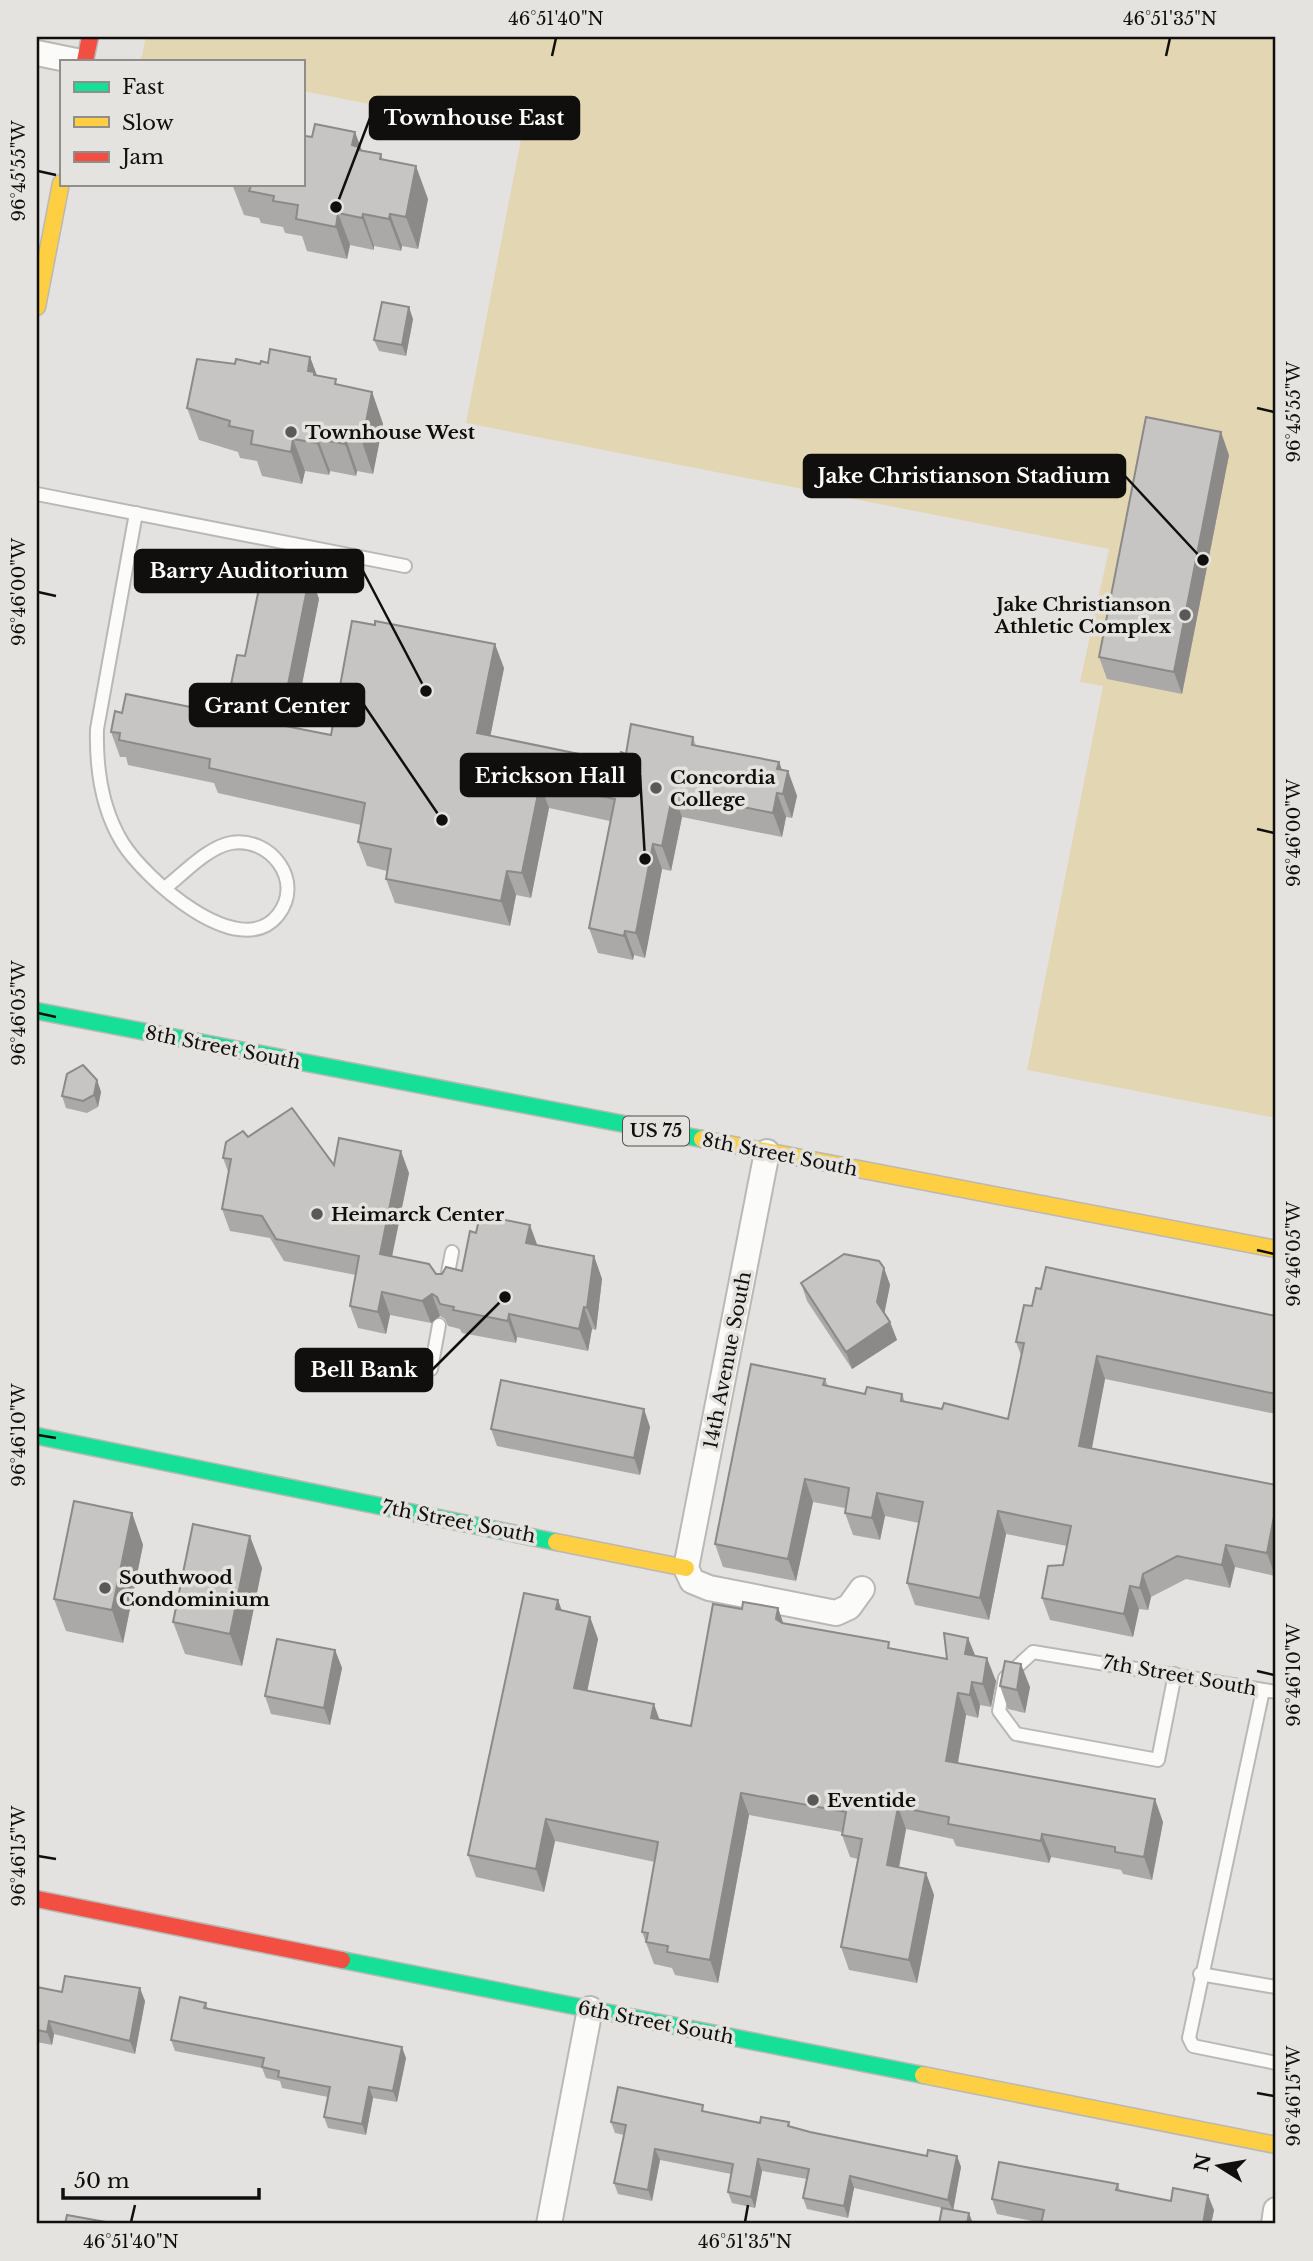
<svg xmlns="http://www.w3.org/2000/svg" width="1313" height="2261" font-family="'Libre Baskerville',serif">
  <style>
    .green { fill: #e3d6b3 }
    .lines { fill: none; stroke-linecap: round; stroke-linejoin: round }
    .lane-casing { stroke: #b9b8b6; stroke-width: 16 }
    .street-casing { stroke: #b9b8b6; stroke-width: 28 }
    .fast-casing { stroke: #b9b8b6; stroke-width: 19 }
    .slow-casing { stroke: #b9b8b6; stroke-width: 19 }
    .jam-casing { stroke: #b9b8b6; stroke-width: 19 }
    .lane { stroke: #fbfbfa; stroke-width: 12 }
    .street { stroke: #fbfbfa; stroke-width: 24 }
    .fast { stroke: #16e098; stroke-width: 16 }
    .slow { stroke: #ffcf43; stroke-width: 16 }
    .jam { stroke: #f24e42; stroke-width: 16 }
    .wall { fill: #aaa9a8 }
    .shaded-wall { fill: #8b8a88 }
    .building { fill: #c6c5c3; stroke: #8b8a88; stroke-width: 2 }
    .ticks { fill: none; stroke: #100f0e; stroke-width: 2.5 }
    .poi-dot { fill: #5a5958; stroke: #e5e3df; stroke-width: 2.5 }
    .labels { text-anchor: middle; stroke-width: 7; stroke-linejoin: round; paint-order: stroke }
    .shield { fill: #e5e3df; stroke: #504f4d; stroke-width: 2 }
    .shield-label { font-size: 18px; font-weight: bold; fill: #100f0e }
    .poi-label { font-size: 19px; font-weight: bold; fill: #100f0e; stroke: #e5e3df; text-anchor: start }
    .street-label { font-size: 19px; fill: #100f0e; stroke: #e5e3df }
    .leader { fill: none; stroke: #100f0e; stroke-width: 2.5 }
    .callout-dot { fill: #100f0e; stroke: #e5e3df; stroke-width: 2.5 }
    .callout { fill: #100f0e; stroke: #100f0e; stroke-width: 2.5 }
    .callout-label { font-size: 21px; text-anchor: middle; font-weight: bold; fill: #fff }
    .neatline { fill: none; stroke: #100f0e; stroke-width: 2.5 }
    .ticks-label { font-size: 18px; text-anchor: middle; fill: #100f0e }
  </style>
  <rect width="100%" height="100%" fill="#e4e2e0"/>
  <!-- green -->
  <path class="green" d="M146,37H1276V1118L1027,1070L1103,686L1080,682L1109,549L466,423L522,134L303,91V61H155L141,59Z"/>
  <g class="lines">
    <!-- lane casing -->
    <g class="lane-casing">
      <g id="lane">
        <path d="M37,494L405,566"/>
        <path d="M136,513L97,729C96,767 102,809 122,842C144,878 239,964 278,915C305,881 270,836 231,843C208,847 183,874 165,888"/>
        <path d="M446,1283L452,1252"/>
        <path d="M431,1369L439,1325"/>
        <path d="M1175,1674L1158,1760L1016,1734L999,1711L1005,1678L1033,1652L1276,1692"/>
        <path d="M1263,1690L1189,2038L1193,2046L1276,2063"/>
        <path d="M1200,1974L1276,1987"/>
      </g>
    </g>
    <!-- street casing -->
    <g class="street-casing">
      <g id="street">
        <path d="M37,53L76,61"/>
        <path d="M767,1152L686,1568L692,1581L709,1588L836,1613L849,1607L862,1589"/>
        <path d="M549,2224L590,2009"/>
        <path d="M1274,2224L1276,2210"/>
      </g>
    </g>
    <!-- fast casing -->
    <g class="fast-casing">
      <g id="fast">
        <path d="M37,1011L702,1139"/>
        <path d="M37,1436L556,1542"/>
        <path d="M342,1960L923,2075"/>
      </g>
    </g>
    <!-- slow casing -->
    <g class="slow-casing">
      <g id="slow">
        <path d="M37,307L61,183"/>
        <path d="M702,1139L1276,1249"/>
        <path d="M556,1542L686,1568"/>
        <path d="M923,2075L1276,2145"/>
      </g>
    </g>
    <!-- jam casing -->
    <g class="jam-casing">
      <g id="jam">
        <path d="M85,61L90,37"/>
        <path d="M37,1899L342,1960"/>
      </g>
    </g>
    <!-- lane -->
    <use href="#lane" class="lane"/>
    <!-- street -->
    <use href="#street" class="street"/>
    <!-- fast -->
    <use href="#fast" class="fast"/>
    <!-- slow -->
    <use href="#slow" class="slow"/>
    <!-- jam -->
    <use href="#jam" class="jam"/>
  </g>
  <!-- wall -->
  <g class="wall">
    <path d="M362,150L381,154L383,160L428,199L418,249L402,246L401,251L374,246V250L350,245L347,259L307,251L302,236L285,233L283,227L261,223L259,218L244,215L232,184H303Z"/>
    <path d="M413,319L406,356L379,351L374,340Z"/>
    <path d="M310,357L317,376L338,385L372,392L383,424L373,474L357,471L356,476L330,471L329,475L305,471L302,484L262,476L257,461L240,458L238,452L199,440L187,408L235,364H260Z"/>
    <path d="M1229,455L1182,694L1107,679L1099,657Z"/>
    <path d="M292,564L294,571L310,574L319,599L293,727L331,735L504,668L490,736L618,762L626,754L693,737L696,746L779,762L782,770L788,771L797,796L792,818L786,817L782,837L682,817L671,871L662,869L645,958L634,955L633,960L598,953L589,928L610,821L549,808L531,898L516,895L510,926L395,903L386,879L387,871L367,866L358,842L361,825L218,793L214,783L128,765L126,757H120L111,732L122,713L225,714L245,656L269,571Z"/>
    <path d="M97,1080L101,1092L98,1107L87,1113L66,1108L62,1096Z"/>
    <path d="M248,1137L334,1165L409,1173L392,1256L436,1274L462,1271L537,1245L594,1256L602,1279L596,1330L592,1329L588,1351L517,1337L516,1343L462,1333L460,1329L448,1326L445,1319L440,1316L431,1323L390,1315L386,1334L358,1328L350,1306L356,1275L284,1261L270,1238L230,1231L222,1209L229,1174L223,1158Z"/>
    <path d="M884,1268L890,1285L884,1314L890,1322L897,1340L852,1369L807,1301L801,1283Z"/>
    <path d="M1032,1306L1276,1316V1414L1105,1379L1091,1449L1276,1485V1569L1275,1576L1235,1567L1230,1588L1186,1579L1151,1597L1148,1610L1139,1609L1133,1637L1050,1620L1042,1598L1063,1565L1067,1546L1006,1534L989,1620L915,1605L907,1583L919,1523L885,1516L880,1540L853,1535L845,1513V1508L813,1502L796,1581L723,1567L715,1544L825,1379L828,1386L865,1394H902L905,1402L942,1409L1008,1419L1021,1355L1016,1342Z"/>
    <path d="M650,1427L640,1475L497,1446L491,1429Z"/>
    <path d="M132,1513L143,1545L123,1643L66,1631L54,1599Z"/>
    <path d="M262,1568L242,1666L185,1654L173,1622Z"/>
    <path d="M558,1600L562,1611L590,1617L598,1639L587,1691L660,1719L691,1726L742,1609L778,1608L783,1623L891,1648L947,1659L968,1638L975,1656L996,1681L991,1707L980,1705L978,1718L966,1715L958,1763L1163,1822L1152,1880L1123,1874L1121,1870L1051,1857L1049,1863L956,1846L953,1839L906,1829L899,1868L926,1873L934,1895L917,1983L849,1970L841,1947L858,1859L850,1857L842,1835V1832L749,1815L718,1983L675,1975L672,1968L654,1964L642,1932L655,1862L555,1841L544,1892L476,1877L468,1855Z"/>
    <path d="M335,1650L342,1668L330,1725L271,1714L265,1696Z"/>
    <path d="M1000,1686L1030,1687L1025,1713L1008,1709Z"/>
    <path d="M37,1987L62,1992L145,2001L135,2054L54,2034L52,2045L37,2042Z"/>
    <path d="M206,2003L208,2009L406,2058L397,2102L373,2098L366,2135L328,2128L324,2117L328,2097L282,2088L280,2081L266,2078L262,2068L175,2051L171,2040Z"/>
    <path d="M706,2112L760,2123L789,2122L790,2126L810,2132L927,2156H957L961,2167L953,2210L969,2213L973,2224H939L942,2208L854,2188L848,2218L807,2209L803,2198L807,2179L762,2171L755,2208L732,2203L728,2192L731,2174L660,2160L652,2201L618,2194L614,2183L624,2135L615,2133L611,2122Z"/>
    <path d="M1118,2184L1120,2191L1214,2210L1211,2224H1041L1042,2223L997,2214L992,2199Z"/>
  </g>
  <!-- shaded-wall -->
  <g class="shaded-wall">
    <path d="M355,132L367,164L352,145Z"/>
    <path d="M416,166L428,199L418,249L406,217Z"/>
    <path d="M338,213L350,245L347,259L336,227Z"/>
    <path d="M363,214L374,246V250L362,218Z"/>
    <path d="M390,214L402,246L401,251L389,219Z"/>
    <path d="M409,307L413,319L406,356L402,345Z"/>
    <path d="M310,357L322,389L308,371Z"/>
    <path d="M372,392L383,424L373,474L362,442Z"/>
    <path d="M1221,432L1229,455L1182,694L1174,672Z"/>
    <path d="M293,439L305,471L302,484L291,452Z"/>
    <path d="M318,439L330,471L329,475L317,443Z"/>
    <path d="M346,439L357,471L356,476L345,444Z"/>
    <path d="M310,574L319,599L289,750L280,725Z"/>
    <path d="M495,644L504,668L486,758L477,733Z"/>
    <path d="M779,762L786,781L788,771L797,796L792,818L783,794L777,769Z"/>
    <path d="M540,784L549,808L531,898L522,873Z"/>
    <path d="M673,793L682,817L671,871L662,846Z"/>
    <path d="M777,793L786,817L782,837L773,813Z"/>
    <path d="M653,844L662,869L645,958L636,933Z"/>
    <path d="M507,871L516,895L510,926L501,901Z"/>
    <path d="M625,931L634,955L633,960L624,936Z"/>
    <path d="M97,1080L101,1092L98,1107L94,1095Z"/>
    <path d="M401,1151L409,1173L388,1276L380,1254Z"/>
    <path d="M530,1225L538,1247L526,1243Z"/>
    <path d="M594,1256L602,1279L596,1330L587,1308Z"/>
    <path d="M884,1268L890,1285L883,1320L877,1302Z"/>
    <path d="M382,1292L390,1315L386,1334L378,1312Z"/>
    <path d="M432,1294L440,1316L431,1323L422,1301Z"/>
    <path d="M584,1307L592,1329L588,1351L579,1329Z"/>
    <path d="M509,1314L517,1337L516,1343L508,1321Z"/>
    <path d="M890,1322L897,1340L852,1369L846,1352Z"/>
    <path d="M1097,1356L1105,1379L1088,1469L1079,1446Z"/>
    <path d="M644,1409L650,1427L640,1475L634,1458Z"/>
    <path d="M805,1479L813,1502L796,1581L788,1559Z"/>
    <path d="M877,1493L885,1516L880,1540L872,1518Z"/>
    <path d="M1276,1506V1569L1275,1576L1267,1553Z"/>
    <path d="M998,1511L1006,1534L989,1620L980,1598Z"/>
    <path d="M132,1513L143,1545L123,1643L112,1610Z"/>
    <path d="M250,1536L262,1568L242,1666L230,1634Z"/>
    <path d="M1226,1545L1235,1567L1230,1588L1222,1565Z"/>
    <path d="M1143,1574L1151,1597L1148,1610L1140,1588Z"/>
    <path d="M1130,1586L1139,1609L1133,1637L1124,1614Z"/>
    <path d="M558,1600L566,1623L556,1609Z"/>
    <path d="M778,1608L786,1631L776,1619Z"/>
    <path d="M590,1617L598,1639L583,1711L574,1688Z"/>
    <path d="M968,1638L977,1660L965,1654Z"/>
    <path d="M335,1650L342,1668L330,1725L324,1708Z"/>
    <path d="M987,1658L996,1681L991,1707L983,1684Z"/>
    <path d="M1021,1664L1030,1687L1025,1713L1017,1690Z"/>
    <path d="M972,1682L980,1705L978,1718L970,1695Z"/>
    <path d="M958,1693L966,1715L954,1784L946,1761Z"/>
    <path d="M654,1704L662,1727L651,1718Z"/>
    <path d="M741,1793L749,1815L718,1983L710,1960Z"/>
    <path d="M1155,1799L1163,1822L1152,1880L1144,1857Z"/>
    <path d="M898,1807L906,1829L895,1888L887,1865Z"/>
    <path d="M546,1819L555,1841L544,1892L536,1869Z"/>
    <path d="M1042,1834L1051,1857L1049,1863L1041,1841Z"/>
    <path d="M926,1873L934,1895L917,1983L909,1960Z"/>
    <path d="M140,1988L145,2001L135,2054L130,2041Z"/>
    <path d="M49,2021L54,2034L52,2045L47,2032Z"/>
    <path d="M402,2047L406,2058L397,2102L393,2091Z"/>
    <path d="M369,2087L373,2098L366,2135L362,2124Z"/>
    <path d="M655,2149L660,2160L652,2201L648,2190Z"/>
    <path d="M957,2156L961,2167L953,2211L948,2200Z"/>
    <path d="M758,2159L762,2171L755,2208L751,2197Z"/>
    <path d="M850,2176L854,2188L848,2218L844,2206Z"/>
    <path d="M1208,2195L1214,2210L1211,2224H1203Z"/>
    <path d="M969,2213L973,2224H967Z"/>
  </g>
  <!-- building -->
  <g class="building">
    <path d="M315,124L355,132L352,145L359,147L358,150L381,154L380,159L416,166L406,217L390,214L389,219L363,214L362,218L338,213L336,227L296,219L298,205L273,201L274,196L249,191L251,186L238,184H303V138L305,139V136L312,137Z"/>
    <path d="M382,302L409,307L402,345L374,340Z"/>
    <path d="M270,349L310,357L308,371L314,372V375L336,379L335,384L372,392L362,442L346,439L345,444L318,439L317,443L293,439L291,452L251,444L253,431L229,426L230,421L187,408L197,359L235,364L236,359L260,364L261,361L268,363Z"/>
    <path d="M1146,417L1221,432L1174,672L1099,657Z"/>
    <path d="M272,559L292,564L291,570L310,574L280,725L331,735L352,621L375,625V621L495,644L477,733L618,762L621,752L626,754L631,724L693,737L692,745L779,762L777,769L788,771L783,794L777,793L773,813L673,793L662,846L653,844L636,933L625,931L624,936L589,928L615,799L540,784L522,873L507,871L501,901L386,879L391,849L358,842L365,803L209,768L210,759L119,740L120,733L111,732L115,711L122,713L126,694L225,714L237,655L245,656L263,569L269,571Z"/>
    <path d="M83,1065L97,1080L94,1095L83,1101L62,1096L67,1074Z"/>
    <path d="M292,1108L334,1165L339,1138L401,1151L380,1254L429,1264L436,1274H442L446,1267L462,1271L470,1231L476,1233L480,1215L530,1225L526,1243L594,1256L587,1308L584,1307L579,1329L509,1314L508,1321L453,1310L454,1307L440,1304L437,1297L432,1294L422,1301L382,1292L378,1312L350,1306L359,1256L276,1239L262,1216L222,1209L231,1159L223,1158L226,1142L243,1131L248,1137Z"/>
    <path d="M844,1254L879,1261L884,1268L877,1302L890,1322L846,1352L801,1283Z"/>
    <path d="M1046,1267L1276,1316V1394L1097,1356L1079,1446L1276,1485V1506L1267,1553L1226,1545L1222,1565L1177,1556L1143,1574L1140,1588L1130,1586L1124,1614L1042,1598L1048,1566L1063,1565L1071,1526L998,1511L980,1598L907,1583L923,1502L877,1493L872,1518L845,1513L849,1488L805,1479L788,1559L715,1544L751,1364L825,1379L823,1385L865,1394L867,1387L902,1394L901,1401L942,1409L944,1403L1008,1419L1024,1343L1016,1342L1024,1305L1032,1306L1036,1288L1041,1289Z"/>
    <path d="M501,1380L644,1409L634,1458L491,1429Z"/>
    <path d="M74,1501L132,1513L112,1610L54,1599Z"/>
    <path d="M193,1524L250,1536L230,1634L173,1622Z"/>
    <path d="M524,1593L558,1600L556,1609L590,1617L574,1688L654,1704L651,1718L691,1726L713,1604L742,1609L743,1602L778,1608L776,1619L782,1623L889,1642L888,1648L947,1659L944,1633L968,1638L965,1654L987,1658L983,1684L972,1682L970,1695L958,1693L946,1761L1155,1799L1144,1857L1115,1852V1847L1042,1834L1041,1841L948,1824L949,1817L898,1807L887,1865L926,1873L909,1960L841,1947L862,1839L842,1835L846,1812L741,1793L710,1960L667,1952L668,1946L646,1942L648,1933L642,1932L658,1842L546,1819L536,1869L468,1855Z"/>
    <path d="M277,1639L335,1650L324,1708L265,1696Z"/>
    <path d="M1005,1661L1021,1664L1017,1690L1000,1686Z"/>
    <path d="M65,1976L140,1988L130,2041L49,2021L47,2032L37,2030V1987L62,1992Z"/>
    <path d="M180,1997L206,2003L204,2008L402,2047L393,2091L369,2087L362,2124L324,2117L330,2087L278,2077L279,2071L262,2067L264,2058L171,2040Z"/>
    <path d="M618,2087L703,2105L702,2111L760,2123L761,2117L789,2122L788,2126L810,2132L927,2156L928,2150L957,2156L948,2200L850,2176L844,2206L803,2198L809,2169L758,2159L751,2197L728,2192L733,2164L655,2149L648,2190L614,2183L626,2125L611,2122Z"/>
    <path d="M999,2162L1118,2184L1116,2190L1171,2201L1173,2188L1208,2195L1203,2224H1041L1044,2210L992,2199Z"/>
    <path d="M942,2208L969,2213L967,2224H939Z"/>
    <path d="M67,2215L117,2224H65Z"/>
  </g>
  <!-- ticks -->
  <path class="ticks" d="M552,56L556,38M1166,56L1170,38M38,171L56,175M1257,408L1274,412M38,592L56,596M1257,829L1274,833M38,1013L56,1017M1257,1250L1274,1254M38,1435L56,1438M1257,1671L1274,1675M38,1856L56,1859M1257,2093L1274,2096M131,2222L135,2205M745,2222L748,2205"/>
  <!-- markers -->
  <g class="poi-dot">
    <circle cx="291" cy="432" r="7"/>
    <circle cx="1185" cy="615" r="7"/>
    <circle cx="656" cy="788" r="7"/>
    <circle cx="317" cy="1214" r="7"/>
    <circle cx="105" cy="1588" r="7"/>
    <circle cx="813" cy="1800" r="7"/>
  </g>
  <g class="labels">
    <!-- shield labels -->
    <rect class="shield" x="623" y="1116.5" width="66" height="29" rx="5"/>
    <g class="shield-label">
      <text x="656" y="1137">US 75</text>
    </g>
    <!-- poi labels -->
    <g class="poi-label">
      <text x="305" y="439">Townhouse West</text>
      <text x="1171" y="611" text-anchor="end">Jake Christianson<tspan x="1171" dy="22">Athletic Complex</tspan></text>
      <text x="670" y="784">Concordia<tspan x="670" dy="22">College</tspan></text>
      <text x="331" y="1221">Heimarck Center</text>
      <text x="119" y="1584">Southwood<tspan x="119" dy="22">Condominium</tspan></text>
      <text x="827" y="1807">Eventide</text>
    </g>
    <!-- street labels -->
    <g class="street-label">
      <text transform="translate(223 1047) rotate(11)" y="7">8th Street South</text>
      <text transform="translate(780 1154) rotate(11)" y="7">8th Street South</text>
      <text transform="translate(727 1360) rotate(-79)" y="7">14th Avenue South</text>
      <text transform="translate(459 1521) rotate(11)" y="7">7th Street South</text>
      <text transform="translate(1180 1675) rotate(10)" y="7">7th Street South</text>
      <text transform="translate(656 2022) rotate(11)" y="7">6th Street South</text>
    </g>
  </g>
  <!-- callouts -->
  <path class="leader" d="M336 207L370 118M1203 560L1125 476M426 691L363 571M442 820L364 705M645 859L640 775M505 1297L432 1370"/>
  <g class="callout-dot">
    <circle cx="336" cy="207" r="7"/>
    <circle cx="1203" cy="560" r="7"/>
    <circle cx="426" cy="691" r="7"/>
    <circle cx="442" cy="820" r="7"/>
    <circle cx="645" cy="859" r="7"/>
    <circle cx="505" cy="1297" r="7"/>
  </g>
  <g class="callout">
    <rect x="370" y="97" width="209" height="42" rx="7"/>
    <rect x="804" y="455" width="321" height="42" rx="7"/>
    <rect x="135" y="550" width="228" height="42" rx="7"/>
    <rect x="190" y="684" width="174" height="42" rx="7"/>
    <rect x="461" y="754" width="179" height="42" rx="7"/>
    <rect x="296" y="1349" width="136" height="42" rx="7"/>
  </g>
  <g class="callout-label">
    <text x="474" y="125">Townhouse East</text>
    <text x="964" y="483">Jake Christianson Stadium</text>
    <text x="249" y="578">Barry Auditorium</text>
    <text x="277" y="713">Grant Center</text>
    <text x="550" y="783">Erickson Hall</text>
    <text x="364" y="1377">Bell Bank</text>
  </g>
  <!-- border -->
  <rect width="1313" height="2261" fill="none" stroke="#e5e3df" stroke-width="77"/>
  <!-- legend -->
  <rect x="60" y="60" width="245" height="126" fill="#e5e3df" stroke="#908e8b" stroke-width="2"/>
  <rect x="74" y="82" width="35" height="10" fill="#16e098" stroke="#908e8b" stroke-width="2"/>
  <text x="122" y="94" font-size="21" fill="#100f0e">Fast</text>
  <rect x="74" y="117" width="35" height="10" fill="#ffcf43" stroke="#908e8b" stroke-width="2"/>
  <text x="122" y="130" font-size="21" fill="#100f0e">Slow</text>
  <rect x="74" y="152" width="35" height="10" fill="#f24e42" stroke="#908e8b" stroke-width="2"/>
  <text x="122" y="164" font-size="21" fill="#100f0e">Jam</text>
  <!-- north arrow -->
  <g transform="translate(1219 2166) rotate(281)" stroke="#e5e3df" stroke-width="5" paint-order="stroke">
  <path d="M0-5L12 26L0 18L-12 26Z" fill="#100f0e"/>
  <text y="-10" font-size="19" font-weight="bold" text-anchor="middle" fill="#100f0e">N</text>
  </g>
  <!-- scale -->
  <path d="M63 2188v10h196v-10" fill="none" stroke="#100f0e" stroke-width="3.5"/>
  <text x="74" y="2188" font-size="21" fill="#100f0e" stroke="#e5e3df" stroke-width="5" paint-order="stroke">50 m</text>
  <rect x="38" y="38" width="1236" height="2184" class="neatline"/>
  <g class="ticks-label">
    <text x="556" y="25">46°51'40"N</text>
    <text x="1170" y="25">46°51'35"N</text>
    <text transform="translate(19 171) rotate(-90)" y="6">96°45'55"W</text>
    <text transform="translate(1294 412) rotate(-90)" y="6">96°45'55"W</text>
    <text transform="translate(19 592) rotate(-90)" y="6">96°46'00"W</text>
    <text transform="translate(1294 833) rotate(-90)" y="6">96°46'00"W</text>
    <text transform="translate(19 1013) rotate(-90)" y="6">96°46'05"W</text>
    <text transform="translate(1294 1254) rotate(-90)" y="6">96°46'05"W</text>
    <text transform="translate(19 1435) rotate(-90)" y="6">96°46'10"W</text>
    <text transform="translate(1294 1675) rotate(-90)" y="6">96°46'10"W</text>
    <text transform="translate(19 1856) rotate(-90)" y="6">96°46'15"W</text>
    <text transform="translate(1294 2096) rotate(-90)" y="6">96°46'15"W</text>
    <text x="131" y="2248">46°51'40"N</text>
    <text x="745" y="2248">46°51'35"N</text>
  </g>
</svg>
